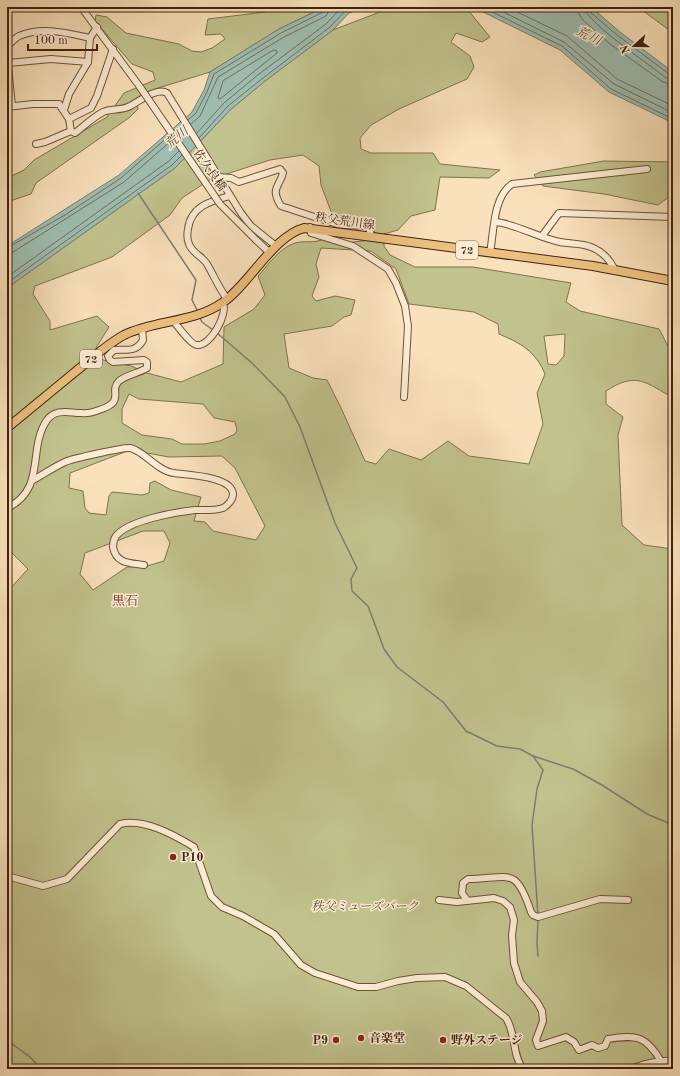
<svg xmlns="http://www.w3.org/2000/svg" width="680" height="1076" font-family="'Old Standard TT','Noto Serif JP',serif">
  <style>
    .green { fill: #c1c28d; stroke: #81724e; fill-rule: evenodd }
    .water { fill: #9ebdb1; stroke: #797f70 }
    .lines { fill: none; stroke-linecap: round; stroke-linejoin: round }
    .shore { stroke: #706f60; stroke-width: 1 }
    .stream { stroke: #797f70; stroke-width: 1.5 }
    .minor-casing { stroke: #6f5139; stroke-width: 8 }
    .major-casing { stroke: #41210e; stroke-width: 10 }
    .minor { stroke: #fbecd3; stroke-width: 6 }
    .major { stroke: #ecc07e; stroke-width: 8 }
    .minor-bridge-casing { stroke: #6f5139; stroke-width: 8; stroke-linecap: butt }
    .minor-bridge { stroke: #fbecd3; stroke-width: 6 }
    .poi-dot { fill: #8f2418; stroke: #fbecd3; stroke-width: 1.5 }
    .labels { text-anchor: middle; stroke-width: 3; stroke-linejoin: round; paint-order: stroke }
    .shield { fill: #fbecd3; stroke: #795e49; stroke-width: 1 }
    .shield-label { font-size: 11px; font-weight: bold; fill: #41210e }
    .street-label { font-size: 12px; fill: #41210e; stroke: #fbecd3 }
    .poi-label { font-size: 12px; font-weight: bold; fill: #41210e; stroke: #fbecd3; text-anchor: start }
    .park-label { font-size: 12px; font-style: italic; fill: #61492e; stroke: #fbecd3 }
    .water-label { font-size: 13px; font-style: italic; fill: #5d503f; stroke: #fbecd3 }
    .neighbourhood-label { font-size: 13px; fill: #7a1f14; stroke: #fbecd3 }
  </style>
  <rect width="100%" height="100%" fill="#f9e1bb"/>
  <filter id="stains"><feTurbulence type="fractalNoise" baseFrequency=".005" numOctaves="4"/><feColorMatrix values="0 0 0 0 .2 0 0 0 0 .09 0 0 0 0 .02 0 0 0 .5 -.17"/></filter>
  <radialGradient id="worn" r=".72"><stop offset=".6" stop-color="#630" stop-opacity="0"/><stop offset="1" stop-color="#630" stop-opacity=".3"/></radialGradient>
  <!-- green -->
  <g class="green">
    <path d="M273,7H324L279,29L210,72L155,89L137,100L138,109L130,117L36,183L31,194L7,202V178L24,170L34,160L107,117L124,93L155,80L153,72L132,64L95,21L96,15L107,17L126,33L179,44L192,51L201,52L212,48L225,39L221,34L205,35L208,19L265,12Z"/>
    <path d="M393,7H463L468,10L490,37L482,42L456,33L451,42L470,56L474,67L467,79L399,109L371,125L360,138L361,149L371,153H433L440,164L500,170L489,178L440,177L435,210L411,216L398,230L384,234V246L390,255L415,267H473L571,283L566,302L580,311L659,329L668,346H673V397C667,395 662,391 656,388C636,376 625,379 606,391V404L623,417L618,435L622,525L644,545L673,549V1069H7V592L28,569L12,553H7V288L175,168L230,110L265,81L333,30ZM303,155L319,166L321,185L332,214L370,225L376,234L370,240L336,244L325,239C311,244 306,240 295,243C279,248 268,265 258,276L265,295L254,309L224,327L223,364L181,382L147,373L131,366L103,360L96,348L109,327L97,316L50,330V321L33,294L35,286L112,257L170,215L182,198L211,179L270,160ZM321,248L371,251L396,269L409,304L474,312L498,324L499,334C521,343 536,352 545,374L537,393L543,424L529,464L469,456L448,441L421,460L389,449L376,464L365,461L341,408L327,380L313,378L289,368L284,334L332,326L344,317L351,315L355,300L335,296L316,301L312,296L319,277L316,264ZM565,334L564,356L556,365L548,364L544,336ZM129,394L139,399L203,404L214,418L235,422L237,430L235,434L220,441L204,444H182L172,439L142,435L122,423V409ZM130,450L169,457L222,456L235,468L265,526L256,540L213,531L205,522L194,521L201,497L171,490L155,481L150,483L149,493L142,495L112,492L109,496L106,515L89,513L85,508L83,491L69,488L70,473ZM143,531H164L170,543L164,561L147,566L127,567L93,590L80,574L85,553Z"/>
    <path d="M638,7H673V34L669,30Z"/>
    <path d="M604,161L673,162V194L658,205L604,194L543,186L534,175L540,172Z"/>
  </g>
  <!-- water -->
  <g class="water">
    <path d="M325,7H366L349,13L333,30L265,81L230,110L175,168L7,288V246L119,175L192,112L204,90L210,72L279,29Z"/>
    <path d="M473,7H591L620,32L673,72V123L609,92L560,50Z"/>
  </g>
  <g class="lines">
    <!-- shore -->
    <g class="shore">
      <path d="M482,7L562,46L611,89L673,119"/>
      <path d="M493,7L564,42L614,84L673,113"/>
      <path d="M507,7L567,36L617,79L673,106"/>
      <path d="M578,7L579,14L583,20L610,44L663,82L673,85"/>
      <path d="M584,7C584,21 652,66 666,78L673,79"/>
      <path d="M589,7L590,12L617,35L669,74H673"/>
      <path d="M274,50L277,51V53L220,99L218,98L223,81Z"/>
      <path d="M188,120L196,113L207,92L214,74L281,33L323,12L326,7"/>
      <path d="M191,124L200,116L218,77L284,37L326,16L331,7"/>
      <path d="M197,133L224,103L259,74L326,24L342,7"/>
      <path d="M199,138L228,106L263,78L330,27L346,10L352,7"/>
      <path d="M7,248L65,215L121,178L169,136"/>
      <path d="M7,253L13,252L124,182L172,140"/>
      <path d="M7,277L169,161L179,151"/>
      <path d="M7,283L172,165L182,155"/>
    </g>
    <!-- stream -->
    <g class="stream">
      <path d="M138,193L196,280L192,300L198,312"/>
      <path d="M200,318L202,322L213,330"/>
      <path d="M216,332L253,364L285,397L300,427L335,523L357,568L351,579L352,591L368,606L384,649L397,667L443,702L466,731L497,746L520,749L533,756L573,769L602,785L647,814L673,825"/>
      <path d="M533,756L543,770L537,789L532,825L538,916"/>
      <path d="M538,920L537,943L538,956"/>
      <path d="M7,1040L30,1057L41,1069"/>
    </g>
    <!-- minor casing -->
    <g class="minor-casing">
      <g id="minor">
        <path d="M81,7L140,87"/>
        <path d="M7,46C11,43 15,38 19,36C42,26 67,33 90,38"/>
        <path d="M7,57L12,106"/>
        <path d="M8,63L51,59L88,62"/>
        <path d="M7,107L33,104H59L69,119L71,131L75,133C84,126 92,118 103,112C111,108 122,111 130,106C140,101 157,87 167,93L241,213L251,226L276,246"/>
        <path d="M64,110L69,94L88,62L90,38L97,27"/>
        <path d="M69,119L91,108L97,96L113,49"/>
        <path d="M36,144L45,142L71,131"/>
        <path d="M218,177L231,178L239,182L280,169L283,173C279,188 270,188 281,206C300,212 319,219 338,224C348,227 362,224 369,227L371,236"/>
        <path d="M496,222C516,224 539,238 560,242C570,244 582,243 591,247C602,251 610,260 615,270"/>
        <path d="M310,227L311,233L353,246L388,269L396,283L405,306L408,326L404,397"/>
        <path d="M542,236L559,213L673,217"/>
        <path d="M256,240L270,253"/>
        <path d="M490,253C494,231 493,197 512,184L647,169"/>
        <path d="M227,299C219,288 214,276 207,264C202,256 192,253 189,244C187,239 187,234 188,229C191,206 211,201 230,196"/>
        <path d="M173,321C178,326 191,345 197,345C211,346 228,314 223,303"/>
        <path d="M33,480C44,474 54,467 65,462C71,459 124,447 130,448C143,450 157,471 174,473C187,475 232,476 233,494C233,500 227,506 223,508C215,511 203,510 195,510C176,512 129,520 116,536C114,539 113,543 113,547C116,564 130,563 144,565"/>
        <path d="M7,508C47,489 27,449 47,420C56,408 69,413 81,413C87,414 94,412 99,410C127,401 108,392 119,381C126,375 139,373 147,368V362L144,360L113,362L110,360L108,356L114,350C126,349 136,353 143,340L142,328"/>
        <path d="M7,876L43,886L67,879L120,824C144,818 174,835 194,847L211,896L222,907L243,916L274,934L301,965L315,973L358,987H376L398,981L417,978L445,977L466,986L506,1018C516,1033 512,1055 523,1069"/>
        <path d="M439,900L457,902L494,898L503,901L510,907L514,920L512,935L514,963L520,982L537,1002L542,1011L543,1021L536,1040L538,1046L566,1037L574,1042L579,1050L592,1045L598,1048L605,1046L608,1039C637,1035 645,1035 661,1061"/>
        <path d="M467,900L462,893L463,883L468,879C510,878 516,866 531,912L533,915L538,917L600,899L628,900"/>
        <path d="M630,1069C645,1064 657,1060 673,1061"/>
      </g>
    </g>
    <!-- major casing -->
    <g class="major-casing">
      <path id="major" d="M7,428C30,409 53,390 75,372C91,359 106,345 124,335C155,320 193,323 222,303C250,284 272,237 304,228L593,266L673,281"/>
    </g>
    <!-- minor -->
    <use href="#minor" class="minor"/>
    <!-- major -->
    <use href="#major" class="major"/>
    <!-- minor-bridge casing -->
    <g class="minor-bridge-casing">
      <path id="minor-bridge" d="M140,87L220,204L256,240"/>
    </g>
    <!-- minor-bridge -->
    <use href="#minor-bridge" class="minor-bridge"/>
  </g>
  <!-- markers -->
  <g class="poi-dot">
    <circle cx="173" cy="857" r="4"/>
    <circle cx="361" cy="1038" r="4"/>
    <circle cx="336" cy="1040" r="4"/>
    <circle cx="443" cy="1040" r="4"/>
  </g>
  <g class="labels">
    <!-- shield labels -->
    <g class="shield">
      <rect x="456" y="241" width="22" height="18" rx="3"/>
      <rect x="80" y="350" width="22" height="18" rx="3"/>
    </g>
    <g class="shield-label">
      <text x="467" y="254">72</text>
      <text x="91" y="363">72</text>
    </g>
    <!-- street labels -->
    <g class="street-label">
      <text transform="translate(210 170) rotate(55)" y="4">佐久良橋</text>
      <text transform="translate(345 221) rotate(8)" y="4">秩父荒川線</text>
    </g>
    <!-- poi labels -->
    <g class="poi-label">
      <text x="181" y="861">P10</text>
      <text x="369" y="1042">音楽堂</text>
      <text x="328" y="1044" text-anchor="end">P9</text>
      <text x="451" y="1044">野外ステージ</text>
    </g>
    <!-- park labels -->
    <g class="park-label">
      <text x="365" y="910">秩父ミューズパーク</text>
    </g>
    <!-- water labels -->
    <g class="water-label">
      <text transform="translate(589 35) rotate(26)" y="5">荒川</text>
      <text transform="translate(176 137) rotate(-40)" y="5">荒川</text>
    </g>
    <!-- neighbourhood labels -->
    <g class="neighbourhood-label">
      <text x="125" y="605">黒石</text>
    </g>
  </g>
  <!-- margin -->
  <rect width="680" height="1076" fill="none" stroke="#f9e1bb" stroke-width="24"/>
  <rect x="8" y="8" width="664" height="1060" fill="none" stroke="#41210e" stroke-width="2"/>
  <rect x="12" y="12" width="656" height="1052" fill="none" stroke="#41210e"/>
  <!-- north arrow -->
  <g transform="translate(634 46) rotate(249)" stroke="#fbecd3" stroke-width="3" paint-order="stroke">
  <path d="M0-3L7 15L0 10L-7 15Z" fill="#41210e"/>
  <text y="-6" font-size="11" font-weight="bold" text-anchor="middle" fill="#41210e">N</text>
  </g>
  <!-- scale -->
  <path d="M28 44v6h69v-6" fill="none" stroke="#41210e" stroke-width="2"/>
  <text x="34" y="44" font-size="12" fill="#41210e" stroke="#fbecd3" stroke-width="3" paint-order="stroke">100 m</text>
  <rect width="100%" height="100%" filter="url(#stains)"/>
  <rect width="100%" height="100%" fill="url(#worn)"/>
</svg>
